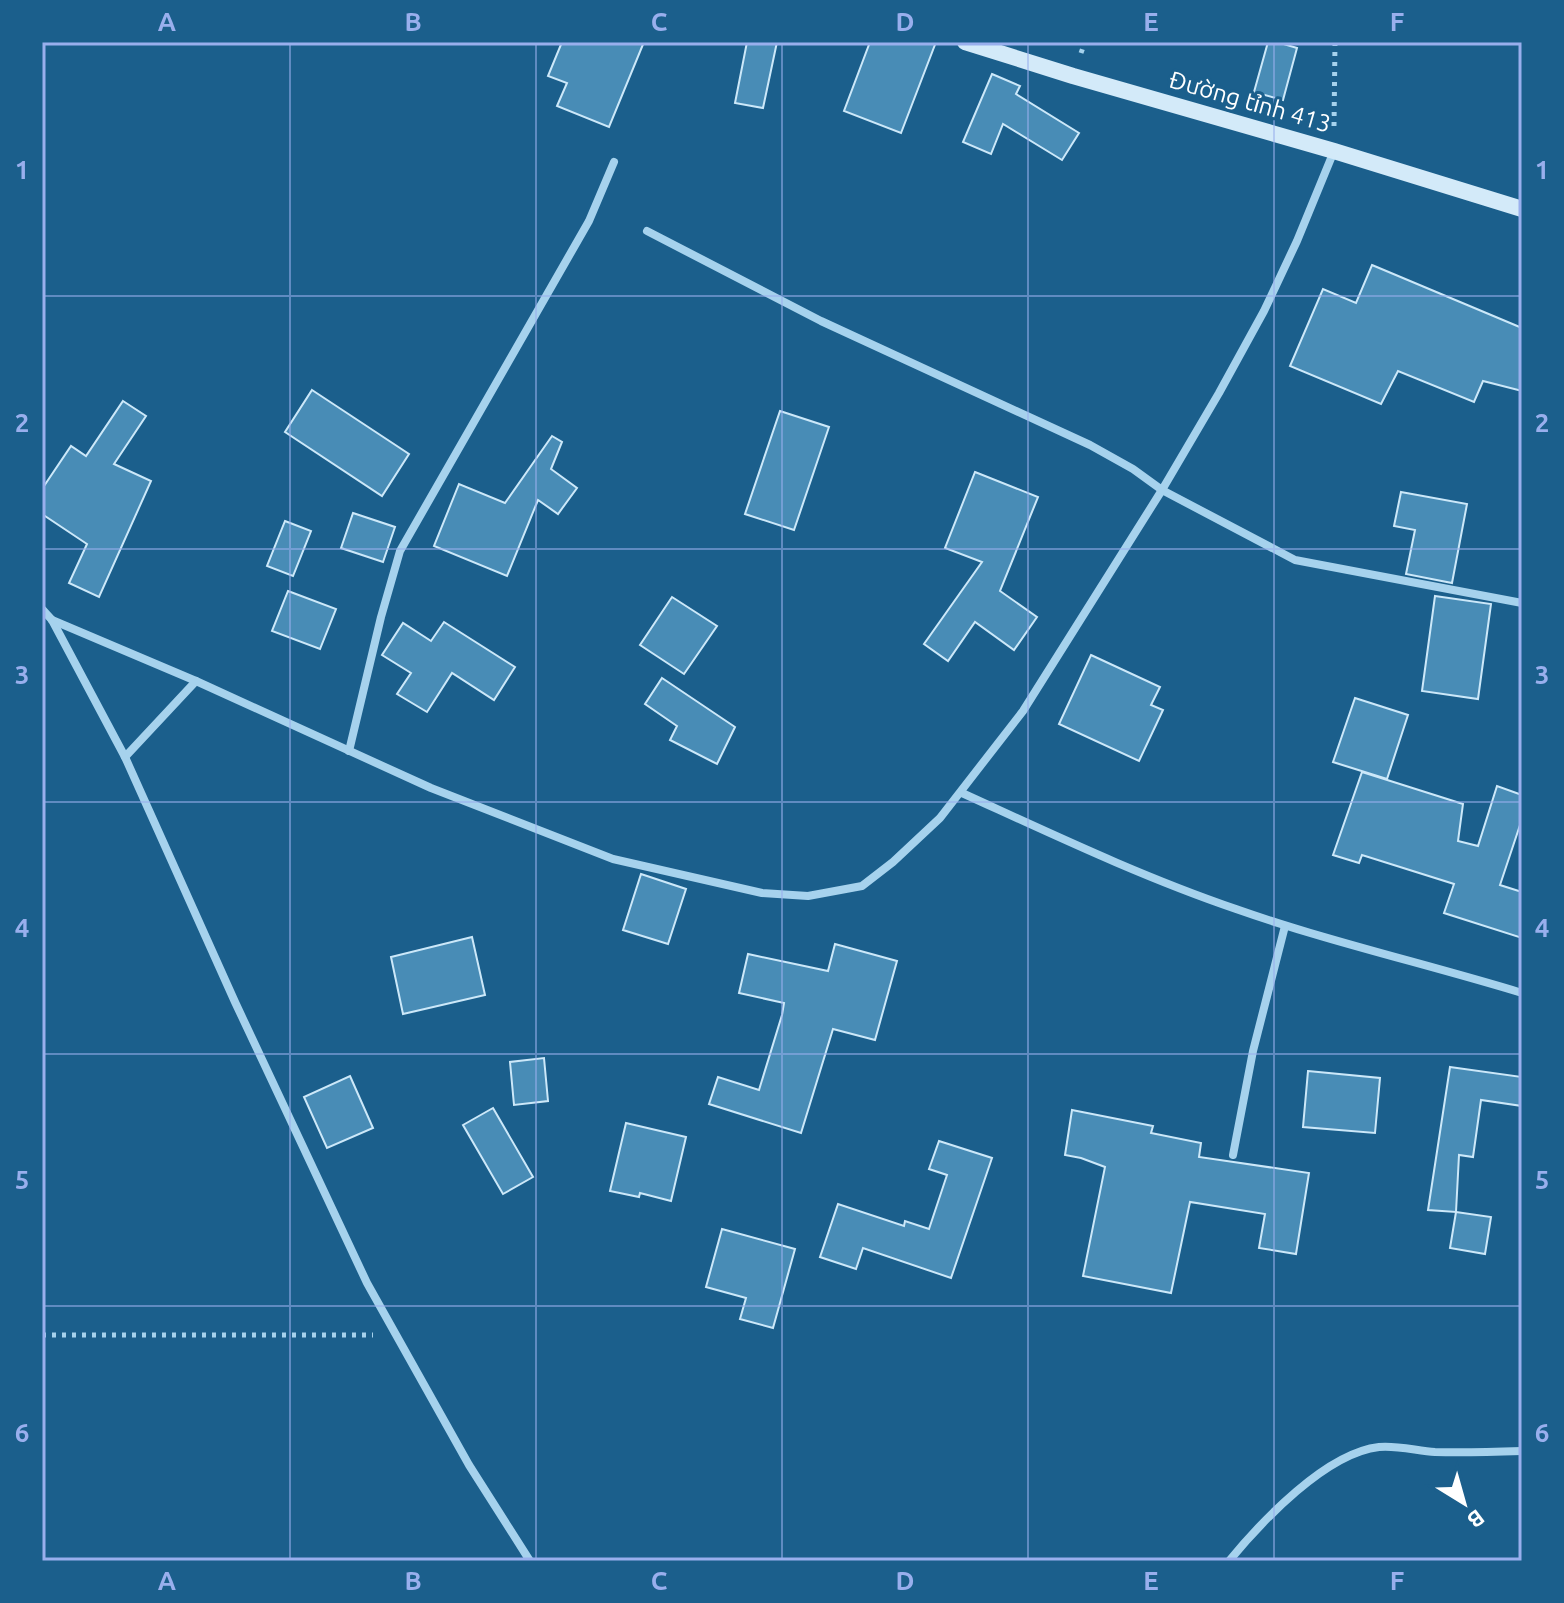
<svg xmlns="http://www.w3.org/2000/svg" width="1564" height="1603" font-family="Ubuntu,sans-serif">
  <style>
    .building { fill: #488cb6; stroke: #cce8f9; stroke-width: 2 }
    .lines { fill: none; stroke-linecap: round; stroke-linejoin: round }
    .path { stroke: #a6d2ed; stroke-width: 5; stroke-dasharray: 4 6; stroke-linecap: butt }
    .minor { stroke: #a6d2ed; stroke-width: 8 }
    .secondary { stroke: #d3eaf9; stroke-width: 16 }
    .grid { fill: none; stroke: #99afed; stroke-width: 2; stroke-opacity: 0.55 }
    .labels { text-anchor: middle; stroke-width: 6; stroke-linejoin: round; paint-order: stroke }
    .street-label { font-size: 24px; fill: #fff; stroke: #1b5f8c }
    .neatline { fill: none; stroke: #99afed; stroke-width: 3 }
    .grid-label { font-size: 26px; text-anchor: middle; font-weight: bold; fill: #99afed }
  </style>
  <rect width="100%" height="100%" fill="#1b5f8c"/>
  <!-- building -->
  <g class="building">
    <path d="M562,42H644L609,127L557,106L567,83L548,76Z"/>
    <path d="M747,42H777L763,108L735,103Z"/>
    <path d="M870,42H936L901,133L844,111Z"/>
    <path d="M1268,42H1277L1297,48L1283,100L1254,92Z"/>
    <path d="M992,74L1020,86L1016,94L1079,133L1062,160L1003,124L991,154L963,142Z"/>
    <path d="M1372,265L1522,328V391L1483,381L1474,402L1398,371L1381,404L1290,366L1323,289L1356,303Z"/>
    <path d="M312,390L409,454L382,496L285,432Z"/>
    <path d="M123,401L146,416L114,464L151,481L99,597L69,583L87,544L42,514V489L71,446L86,456Z"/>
    <path d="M780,411L829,427L794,530L745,514Z"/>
    <path d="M552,436L562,442L551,469L577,488L558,514L538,500L507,576L434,546L459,484L505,503Z"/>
    <path d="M975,472L1038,497L1000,591L1037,617L1014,650L975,622L948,661L924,644L982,562L945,548Z"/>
    <path d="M1401,492L1467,504L1452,583L1406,574L1415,530L1394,526Z"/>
    <path d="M353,513L395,527L383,562L341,548Z"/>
    <path d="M285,521L311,531L293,576L267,566Z"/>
    <path d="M288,591L336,609L320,649L272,631Z"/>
    <path d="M1435,596L1491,604L1478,699L1422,691Z"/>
    <path d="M672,597L717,626L684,674L640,645Z"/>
    <path d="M444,622L515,667L494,700L452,673L427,712L397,694L411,673L382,655L403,623L431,641Z"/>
    <path d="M1091,655L1160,687L1151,705L1163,710L1139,761L1059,724Z"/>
    <path d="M662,678L735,727L717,764L670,740L677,726L645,704Z"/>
    <path d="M1355,698L1408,715L1387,779L1333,762Z"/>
    <path d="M1362,772L1463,804L1458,841L1478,846L1497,786L1522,795V819L1500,885L1522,892V938L1444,913L1454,884L1362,855L1359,863L1333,855Z"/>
    <path d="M641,874L686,889L668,944L623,930Z"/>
    <path d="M472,937L485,995L403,1014L391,957Z"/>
    <path d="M835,944L897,961L875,1040L833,1029L801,1133L709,1104L718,1077L759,1090L782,1015L784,1003L739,993L748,954L828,971Z"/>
    <path d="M544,1058L548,1101L514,1105L510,1062Z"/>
    <path d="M1450,1067L1522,1077V1106L1481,1100L1473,1157L1459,1155L1456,1212L1428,1210Z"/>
    <path d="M1308,1071L1380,1078L1375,1133L1303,1127Z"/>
    <path d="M350,1076L373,1128L327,1148L304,1097Z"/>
    <path d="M493,1108L533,1177L503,1194L463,1125Z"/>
    <path d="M1072,1110L1153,1126L1151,1133L1201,1143L1199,1157L1309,1173L1296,1254L1259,1248L1265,1214L1190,1202L1171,1293L1083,1276L1105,1167L1081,1158L1065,1155Z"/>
    <path d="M626,1123L686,1137L671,1201L640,1193L639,1197L610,1191Z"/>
    <path d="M939,1141L992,1158L951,1278L863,1248L856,1269L820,1257L838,1204L904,1226L905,1221L929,1229L947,1175L929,1169Z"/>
    <path d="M1456,1212L1491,1217L1485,1254L1450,1248Z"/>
    <path d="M722,1229L795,1249L773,1328L740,1319L746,1298L706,1287Z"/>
  </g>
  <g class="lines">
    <!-- path -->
    <g class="path">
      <path d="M1081,53L1085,42"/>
      <path d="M1334,126L1335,42"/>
      <path d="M42,1335H373"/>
    </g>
    <!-- minor -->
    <g class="minor">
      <path d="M647,231L821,321L1090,445L1133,469L1162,490L1295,560L1522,603"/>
      <path d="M42,609L52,620L125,757L235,1002L367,1283L469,1465L530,1561"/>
      <path d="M52,620L196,681L431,788L613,859L762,893L808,896L862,886L893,862L940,818L1023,711L1162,490L1219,393L1264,311L1297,241L1334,151"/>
      <path d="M349,751L381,617L400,551L589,221L614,162"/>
      <path d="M125,757L196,681"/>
      <path d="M962,793C1052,834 1142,877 1236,909C1330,942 1427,964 1522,993"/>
      <path d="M1233,1155L1253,1051L1285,926"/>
      <path d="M1229,1561C1262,1521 1326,1453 1379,1447C1396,1445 1418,1451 1435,1452C1464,1453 1493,1452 1522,1451"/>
    </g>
    <!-- secondary -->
    <path class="secondary" d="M965,42L1073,76L1334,151L1522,209"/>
  </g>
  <!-- grid -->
  <path class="grid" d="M290,42V1561M536,42V1561M782,42V1561M1028,42V1561M1274,42V1561M42,296H1522M42,549H1522M42,802H1522M42,1054H1522M42,1306H1522"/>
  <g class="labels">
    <!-- street labels -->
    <g class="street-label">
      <text transform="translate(1250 102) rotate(16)" y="8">Đường tỉnh 413</text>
    </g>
  </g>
  <!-- border -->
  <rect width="1564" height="1603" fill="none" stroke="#1b5f8c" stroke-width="88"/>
  <!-- north arrow -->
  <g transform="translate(1464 1503) rotate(143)" stroke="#1b5f8c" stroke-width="6" paint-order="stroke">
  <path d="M0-6L14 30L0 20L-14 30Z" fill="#ffffff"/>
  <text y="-12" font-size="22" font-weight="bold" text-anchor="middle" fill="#ffffff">B</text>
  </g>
  <rect x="44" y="44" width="1476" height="1515" class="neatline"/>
  <g class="grid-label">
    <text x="167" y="31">A</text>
    <text x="413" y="31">B</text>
    <text x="659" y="31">C</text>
    <text x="905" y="31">D</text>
    <text x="1151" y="31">E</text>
    <text x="1397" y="31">F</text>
    <text x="22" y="179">1</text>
    <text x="1542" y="179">1</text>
    <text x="22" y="432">2</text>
    <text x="1542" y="432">2</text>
    <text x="22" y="684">3</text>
    <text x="1542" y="684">3</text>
    <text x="22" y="937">4</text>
    <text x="1542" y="937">4</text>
    <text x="22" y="1189">5</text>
    <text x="1542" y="1189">5</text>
    <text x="22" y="1442">6</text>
    <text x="1542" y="1442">6</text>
    <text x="167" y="1590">A</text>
    <text x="413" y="1590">B</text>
    <text x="659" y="1590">C</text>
    <text x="905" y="1590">D</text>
    <text x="1151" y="1590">E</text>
    <text x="1397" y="1590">F</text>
  </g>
</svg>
